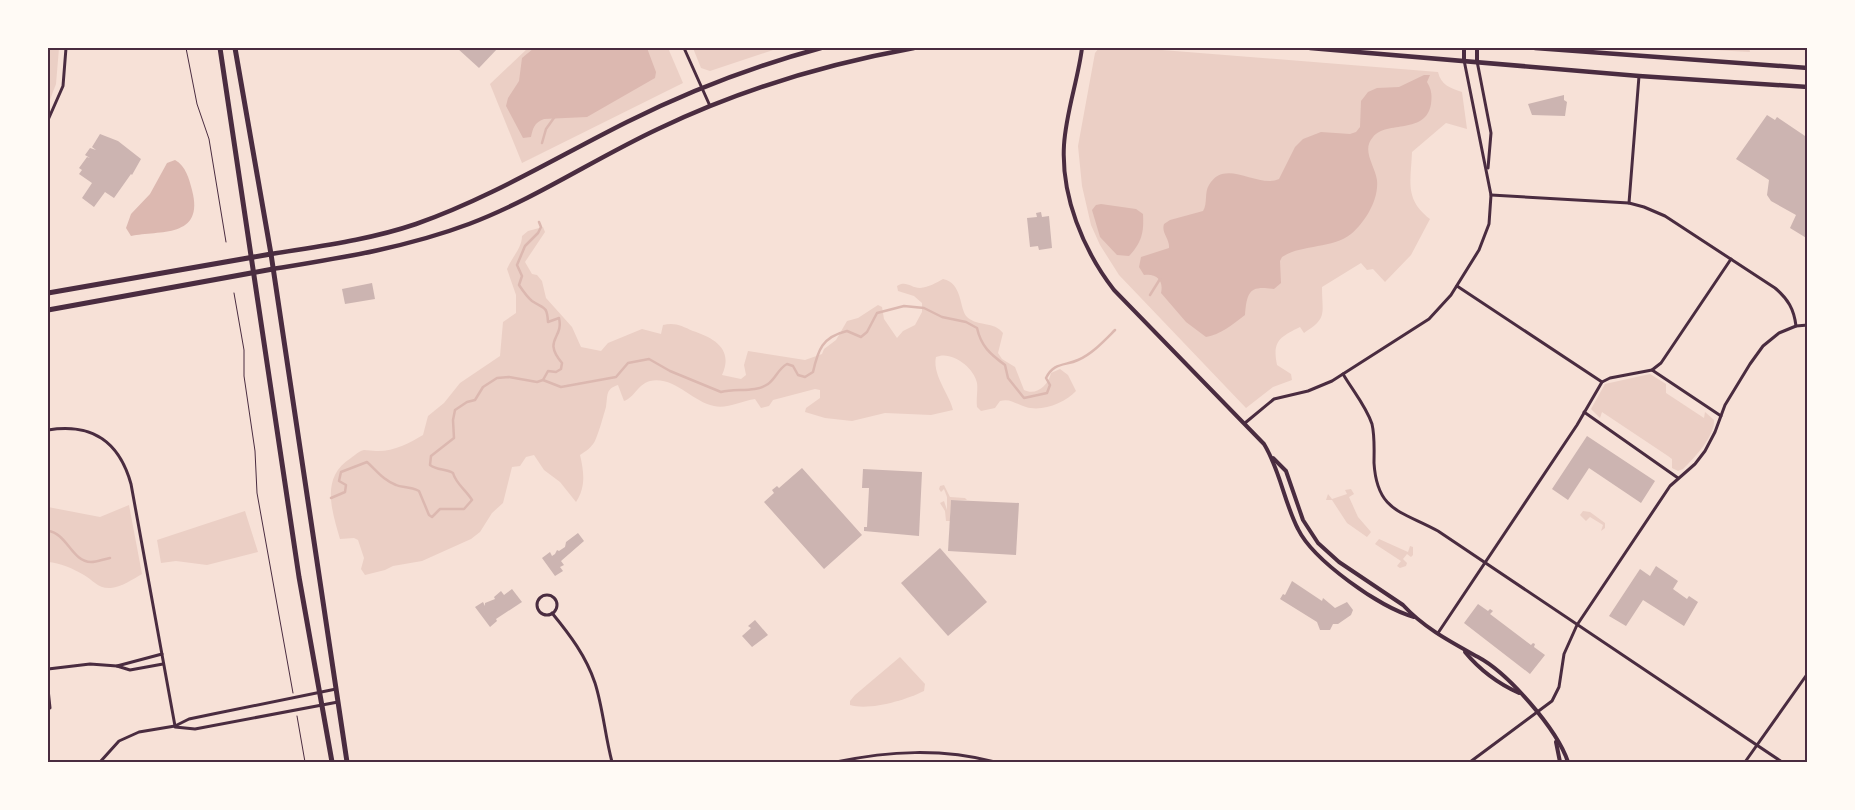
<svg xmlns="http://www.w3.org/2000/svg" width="1855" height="810" font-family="Figtree,sans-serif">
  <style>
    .green { fill: #ebcfc5 }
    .water { fill: #dcb8b0 }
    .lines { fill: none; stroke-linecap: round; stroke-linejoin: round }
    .stream { stroke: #dcb8b0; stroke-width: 2.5 }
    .building { fill: #ccb4b1 }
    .path { stroke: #4a2c40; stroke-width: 1 }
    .minor { stroke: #4a2c40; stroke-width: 3 }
    .tertiary { stroke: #4a2c40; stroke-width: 4 }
    .secondary { stroke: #4a2c40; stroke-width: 4.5 }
    .primary { stroke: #4a2c40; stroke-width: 5 }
    .neatline { fill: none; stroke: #4a2c40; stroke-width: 2 }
  </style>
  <rect width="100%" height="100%" fill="#f7e1d7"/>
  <!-- green -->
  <g class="green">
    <path d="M48,48H59L56,84L48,105Z"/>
    <path d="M528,48H668L683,83L522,163L490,84Z"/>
    <path d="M693,48H779L710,71L701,68Z"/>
    <path d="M1099,48H1137L1438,72C1441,85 1450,88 1462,92L1467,129L1446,123L1412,152C1411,181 1404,199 1430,219L1411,255L1385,282L1373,269L1367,270L1361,263L1322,287C1322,314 1328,318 1304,333L1300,327C1280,337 1272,341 1277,365L1291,374L1292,380L1273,387L1246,408L1119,275L1100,245L1091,225L1082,186L1078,146L1095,53Z"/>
    <path d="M1677,48H1749L1750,52Z"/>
    <path d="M543,227L545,232L525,262L532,274L537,275L542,281L546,298L572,327L581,347L601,351L608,343L642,329L661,334L663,325C675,322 682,326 693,331C714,338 734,349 722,375L741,379L746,375L744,365L748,351L805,360L822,354L824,349L836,340L847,321L858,318L878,305L882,307L884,319L897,338L903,331L915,325L922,312V303L914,296L898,291L897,286C906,280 911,288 920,288C929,287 936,283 943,279C963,283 959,309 967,317C978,327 994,321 1003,333L998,353L1002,359L1015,367L1024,390C1036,396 1048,386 1051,373L1060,369L1068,375L1076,391C1065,403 1042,412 1026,407C1015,404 1011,398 1000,401L995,408L981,411L977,407C976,399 978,390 977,383C974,367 951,350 936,357C932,375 950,395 953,410L931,415L885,413L852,421L825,418L805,412L806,408L820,398V390L815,389L773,400L769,406L761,408L755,399C741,401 727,409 714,406C692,402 675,376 650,381C637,385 635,397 624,401L618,385C605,389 608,396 606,407C603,417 599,432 595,441C591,448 586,451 580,455C584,472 586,487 576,502L560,482L544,470L534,455L526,457L520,466L512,467L503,503L492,513L480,532L471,539L422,561L393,566L385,570L365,575L361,569L364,558L358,540L354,538L340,539C332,511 320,477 351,458C355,455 359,451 364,450C368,450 372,451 376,451C392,452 410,443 423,435L428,416L444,403L460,383L500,356L503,322L516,313V295L507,269C512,257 522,248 522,236L528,231Z"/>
    <path d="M1650,374L1666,384V393L1704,418L1705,412L1714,420C1715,436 1694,458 1683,469L1678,471L1672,468V459L1668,456L1602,412L1600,418L1591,409L1605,384Z"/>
    <path d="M944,485L950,497L965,498L967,500H951L950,521H946L945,511L940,503L944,501L947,510V497L944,489L941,492L939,489L940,486Z"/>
    <path d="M1351,489L1354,494L1349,497L1358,517L1371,532L1367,537L1347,523L1332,500H1326L1328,494L1332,499L1347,494L1345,490Z"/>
    <path d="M129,505L142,574C133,579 122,587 111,588C98,589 93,580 84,575C72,568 60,563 48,562V507L100,517Z"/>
    <path d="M245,511L258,552L207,565L176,561L161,563L157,540Z"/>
    <path d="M1583,511L1590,512L1605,523V528L1601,531L1603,525L1590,517L1586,521L1580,515Z"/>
    <path d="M1379,539L1408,552L1410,546L1413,547V555L1411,557L1407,554L1403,559L1407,563L1406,566L1400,568L1397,566L1401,561L1375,544Z"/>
    <path d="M900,657L925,684L924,691C906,700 869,711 850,705V701L855,695Z"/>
  </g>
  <!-- water -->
  <g class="water">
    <path d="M534,48H647L656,72L655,78L587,117L544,119C534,123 533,128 531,137L523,138L506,106L508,98L519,81L522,58Z"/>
    <path d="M1424,75H1430L1427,82C1432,90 1432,96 1431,104C1426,135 1387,120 1373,137C1361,150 1375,166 1377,180C1379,200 1365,222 1351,234C1332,249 1302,244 1282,257L1280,261L1281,283L1274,289C1249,285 1247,292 1245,315C1233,324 1220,335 1206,337L1186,322L1161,293C1164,280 1156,273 1144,275L1139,267L1141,257L1169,248C1170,239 1161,233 1164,224L1170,220L1203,211C1208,203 1204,193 1209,185C1225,157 1258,189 1279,179L1295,147L1303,139L1321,132L1350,134L1356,132L1360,127L1361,101L1368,92L1377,88L1399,87Z"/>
    <path d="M175,160C186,166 189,179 192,190C205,239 159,230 131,236L126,228L131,214L150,194L167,163Z"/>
    <path d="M1101,204L1136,209L1143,214C1144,232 1142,242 1129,256L1117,255L1100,237L1092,210L1096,205Z"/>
  </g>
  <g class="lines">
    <!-- stream -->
    <g class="stream">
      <path d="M542,143L546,129L556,115"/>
      <path d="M539,222L541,227L538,233L525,246L517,265L522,276L519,285C523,291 527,297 532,301C544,309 547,305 548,322L559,318C564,339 542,339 562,363L561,369L556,372L548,371L543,380"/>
      <path d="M1150,295L1160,279"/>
      <path d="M331,498L345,492L346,485L339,481L341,472L367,462C377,471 383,480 396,485C402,488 409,486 419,491L429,515L432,517L440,509H464L472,500C466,490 456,484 453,473C445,468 438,471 430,465L431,456L454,438L453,420L455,410L467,402L475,400L483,387L497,378L509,377L537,382L543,380L561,387L616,377L628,363L649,359L670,371L721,392C736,388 755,393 768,384C776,378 778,369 787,364L793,366L798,375L805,377L813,372C818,350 822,337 847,331L861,337L867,332L877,313L904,306L924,308L942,317L966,322L977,328C981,346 990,354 1005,365L1008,378L1024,398L1047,393L1050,385L1046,378C1054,362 1065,366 1078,360C1092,354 1104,341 1115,330"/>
      <path d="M48,531C67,533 72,562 91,562C97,562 104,559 110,558"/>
    </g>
  </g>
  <!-- building -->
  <g class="building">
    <path d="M457,48H498L479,68Z"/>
    <path d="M1564,95V100L1567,102L1565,116L1532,115L1528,104Z"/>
    <path d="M1767,115L1775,120L1777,117L1808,138V239L1790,228L1796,215L1771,201L1767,195L1769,180L1736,159Z"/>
    <path d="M100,134L118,141L141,159L132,175L131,174L114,198L105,192L94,207L82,198L92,183L79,174L82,170L79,168L87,157L90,158L85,155L90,148L96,150L92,147Z"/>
    <path d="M1041,212L1042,217L1049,216L1052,248L1039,250L1038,246L1030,247L1027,218L1037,217L1036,213Z"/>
    <path d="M372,283L375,299L345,304L342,289Z"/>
    <path d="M1587,436L1655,481L1641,503L1589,468L1568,500L1552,489Z"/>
    <path d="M802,468L862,535L824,569L764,502L774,493L772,490L777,486L779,488Z"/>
    <path d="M863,469L922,472L919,536L864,531V527H867L869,488H862Z"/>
    <path d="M951,500L1019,503L1016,555L948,551Z"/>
    <path d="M578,533L584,541L561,561L564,565L560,567L563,571L555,576L542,558L550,552L552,556L555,554L557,550L559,551L565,547L566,542Z"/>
    <path d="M940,548L987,602L948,636L901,583Z"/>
    <path d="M1656,566L1678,581L1673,589L1687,599L1689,596L1698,602L1684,626L1643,600L1626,626L1609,616L1640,569L1650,576Z"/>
    <path d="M1292,581L1322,601L1323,598L1335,608L1347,602L1353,610L1351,615L1338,624H1333L1330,630H1320L1317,622L1280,599L1283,594L1285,595Z"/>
    <path d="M512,589L522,602L496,619L497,621L490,627L475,607L483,602L485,606V603L495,599L494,597L501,591L504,595Z"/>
    <path d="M1478,604L1488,611L1490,609L1493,611L1490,614L1531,645L1533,643L1535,644L1534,647L1545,655L1530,674L1464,623Z"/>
    <path d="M755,620L768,635L752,647L742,636L751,628L748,626Z"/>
  </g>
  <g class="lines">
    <!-- path -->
    <g class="path">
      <path d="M186,48L197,104L209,139L226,242"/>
      <path d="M234,293L244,350V376L255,451L257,493L293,693"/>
      <path d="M297,716L305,762"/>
    </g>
    <!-- minor -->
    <g class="minor">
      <path d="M684,48L710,106"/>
      <path d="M1477,61L1491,133L1488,168"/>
      <path d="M48,120L63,86L66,48"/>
      <path d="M1491,195L1629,203L1644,207L1665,216L1775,288C1788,299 1794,309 1796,326"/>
      <path d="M1629,203L1639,76"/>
      <path d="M1457,286L1602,382"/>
      <path d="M1652,370L1721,416"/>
      <path d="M1343,374C1353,391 1366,406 1372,424C1375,437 1374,450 1374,463C1377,512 1402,511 1438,531L1782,762"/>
      <path d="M1584,412L1678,478"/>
      <path d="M1245,423L1274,399L1308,391L1332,381L1429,319L1451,295L1479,250L1489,224L1491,195L1464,60"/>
      <path d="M48,430C92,423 119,441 131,484L175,726"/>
      <circle cx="547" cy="605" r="10"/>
      <path d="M552,613C570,635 586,656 595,683C603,708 605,736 612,762"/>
      <path d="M1438,633L1577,425L1602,382L1610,378L1652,370L1661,363L1731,259"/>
      <path d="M117,666L162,654"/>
      <path d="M48,669L90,664L117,666L130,670L163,664"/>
      <path d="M48,689L50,708"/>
      <path d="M175,727L195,729L338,702"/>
      <path d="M100,762L119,741L139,732L175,726L189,719L213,714L336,689"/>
      <path d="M836,762C889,751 941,748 995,762"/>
      <path d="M1470,762L1552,701L1559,687L1564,654L1577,625L1670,486L1695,464L1705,451L1715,432L1725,405L1750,364L1763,346L1779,333L1796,326L1808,325"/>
      <path d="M1745,762L1808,673"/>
    </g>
    <!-- tertiary -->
    <g class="tertiary">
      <path d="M1082,48C1078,80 1066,112 1064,145C1061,196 1083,250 1114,290L1264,444C1280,470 1284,502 1298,529C1313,560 1380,608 1414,617"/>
      <path d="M1464,48V60"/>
      <path d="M1477,48V61"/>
      <path d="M1273,458L1286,471L1303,520L1318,543L1339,562L1403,605C1424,628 1451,642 1478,657C1508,673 1557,729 1568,762"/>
      <path d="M1465,652C1479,669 1499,684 1519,693"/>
      <path d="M1556,742L1560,762"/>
    </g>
    <!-- secondary -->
    <g class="secondary">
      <path d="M1310,48L1639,76L1808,87"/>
      <path d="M1535,48L1808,68"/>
      <path d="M271,254C320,246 369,240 416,224C490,198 557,157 627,122C689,91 754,66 821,48"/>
      <path d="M273,269C340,258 405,248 469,224C535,199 594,159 658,129C739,90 826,64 914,48"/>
    </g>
    <!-- primary -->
    <g class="primary">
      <path d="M220,48L299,577L332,762"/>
      <path d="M235,48L271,254L347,762"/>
      <path d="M48,293L271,254"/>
      <path d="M48,310L273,269"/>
    </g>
  </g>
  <!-- border -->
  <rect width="1855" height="810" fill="none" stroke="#fffaf5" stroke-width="98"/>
  <rect x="49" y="49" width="1757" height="712" class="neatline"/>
</svg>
